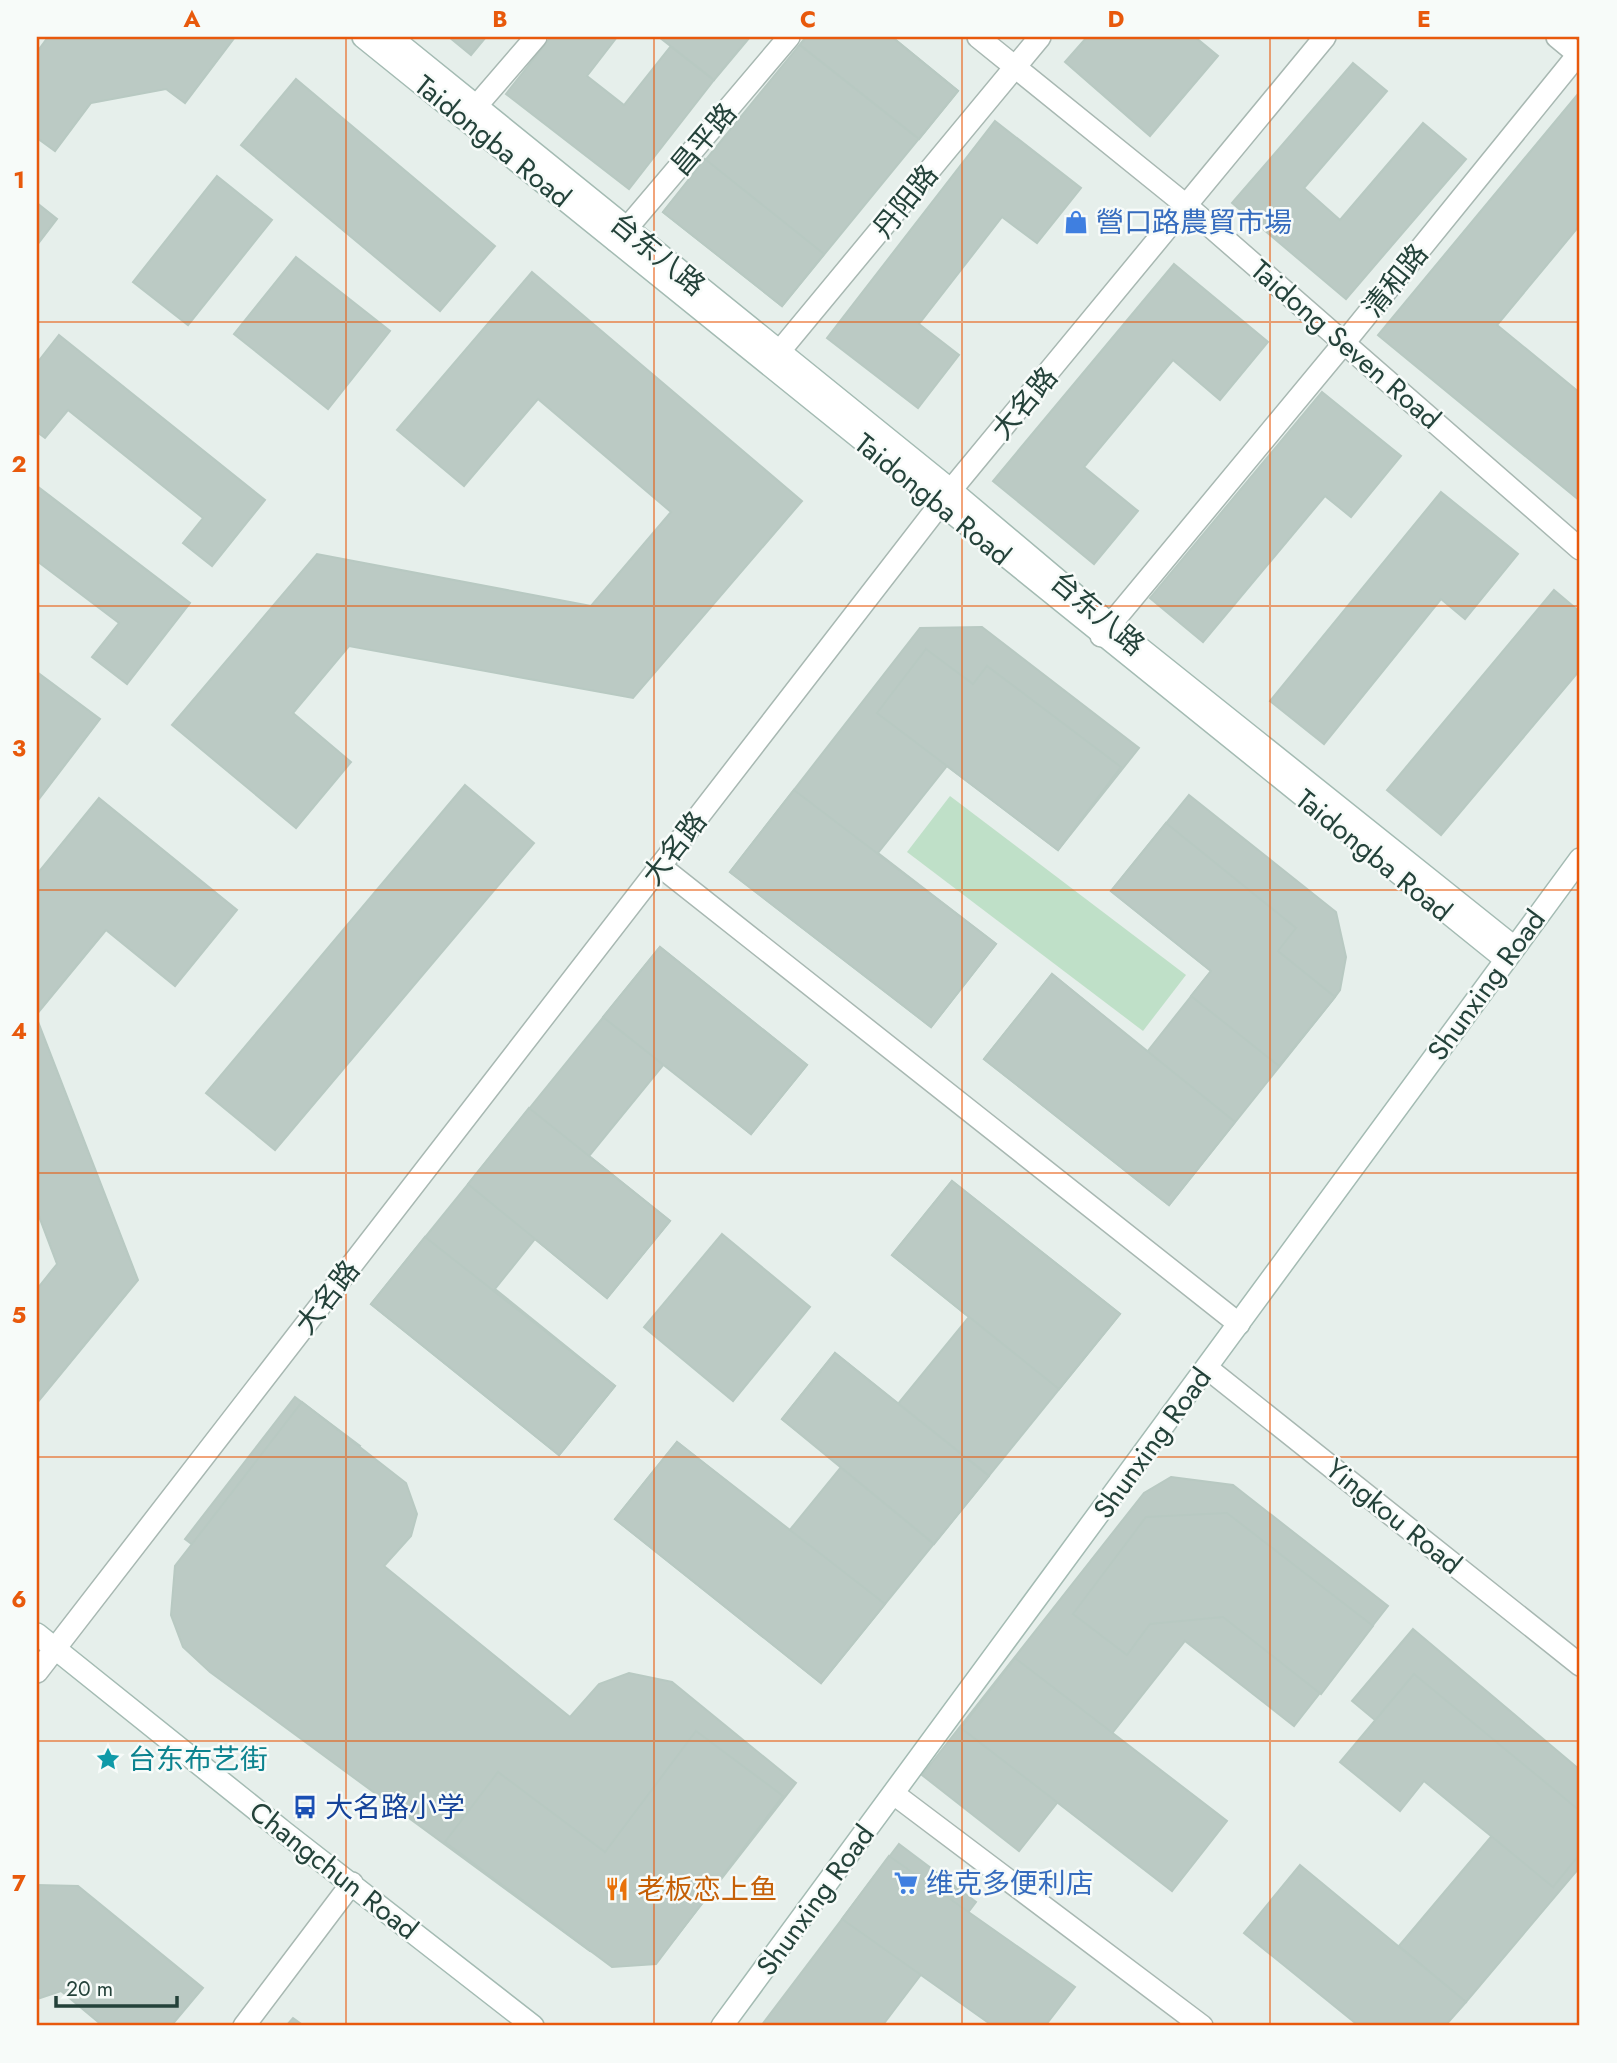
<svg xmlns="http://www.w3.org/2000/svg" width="1617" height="2063" font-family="Jost,'Noto Sans SC',sans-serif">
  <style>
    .green { fill: #bfe0c8 }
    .building { fill: #bbcac4; stroke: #b8c9c2; stroke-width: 2 }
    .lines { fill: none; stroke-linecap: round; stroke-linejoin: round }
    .street-casing { stroke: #a8b8b2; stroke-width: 24 }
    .secondary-casing { stroke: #a4bbb3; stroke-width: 24 }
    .street { stroke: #fff; stroke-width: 21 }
    .secondary { stroke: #fff; stroke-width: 21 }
    .grid { fill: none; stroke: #e8590c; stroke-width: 2; stroke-opacity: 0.55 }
    .labels { text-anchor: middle; stroke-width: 5; stroke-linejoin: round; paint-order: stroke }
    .street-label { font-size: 28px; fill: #24423a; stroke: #f7fbf9 }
    .shop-label { font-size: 28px; fill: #366cbe; stroke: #f7fbf9; text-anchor: start }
    .culture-label { font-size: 28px; fill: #0d838f; stroke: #f7fbf9; text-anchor: start }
    .transit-label { font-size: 28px; fill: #164399; stroke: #f7fbf9; text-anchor: start }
    .food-label { font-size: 28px; fill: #c56008; stroke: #f7fbf9; text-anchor: start }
    .neatline { fill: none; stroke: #e8590c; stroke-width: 2.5 }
    .grid-label { font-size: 23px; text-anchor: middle; font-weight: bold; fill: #e8590c }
  </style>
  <rect width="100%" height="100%" fill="#e6efeb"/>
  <!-- green -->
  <path class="green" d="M950,796L1186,975L1143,1031L907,852Z"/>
  <!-- building -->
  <g class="building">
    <path d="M48,37H235L185,103L166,89L91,103L55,151L37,138V52Z"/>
    <path d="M449,37H486L471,55Z"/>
    <path d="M551,37H617L587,76L624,105L671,46L714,80L629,189L506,94Z"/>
    <path d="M659,37H750L714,80Z"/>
    <path d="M806,37H892L958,91L782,306L663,212Z"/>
    <path d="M806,37H892L958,91L919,139L800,45Z"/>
    <path d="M1087,37H1195L1218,56L1150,136L1065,62Z"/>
    <path d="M1353,63L1387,91L1304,188L1340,220L1423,123L1466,159L1346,299L1232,203Z"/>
    <path d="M296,79L495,246L440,311L241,145Z"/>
    <path d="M1578,94L1580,225L1497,325L1580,393V501L1378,335Z"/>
    <path d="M995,121L1081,188L1037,243L1002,217L919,324L959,355L918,408L827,338Z"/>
    <path d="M705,159L824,254L782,306L663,212Z"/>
    <path d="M217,176L272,220L188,325L133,282Z"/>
    <path d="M37,203L57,219L37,245Z"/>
    <path d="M296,257L390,331L328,409L234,334Z"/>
    <path d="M1174,264L1268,342L1220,400L1173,360L1084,467L1138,511L1094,564L993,481Z"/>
    <path d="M532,272L802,501L633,698L349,646L293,713L351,762L296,828L172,725L317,554L591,606L671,512L538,399L464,486L397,430Z"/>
    <path d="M59,335L265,500L212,566L183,543L203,518L68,410L45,438L37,432V363Z"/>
    <path d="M1322,392L1401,456L1351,517L1325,496L1203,642L1150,598Z"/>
    <path d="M37,486L190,603L127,684L92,657L119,623L37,561Z"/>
    <path d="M1441,492L1518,554L1465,619L1441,599L1324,744L1270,701Z"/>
    <path d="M1554,590L1580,612V670L1441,835L1387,790Z"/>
    <path d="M982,627L1139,748L1058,850L947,766L878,853L996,944L931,1027L730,872L920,628Z"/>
    <path d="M926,649L973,684L987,666L1121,767L1058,850L877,713Z"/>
    <path d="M37,672L100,719L39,799L37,797Z"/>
    <path d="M465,785L534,843L275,1150L206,1093Z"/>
    <path d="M794,790L996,944L931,1027L730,872Z"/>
    <path d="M1189,795L1336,912L1346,957L1340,990L1335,997L1169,1205L984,1059L1052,974L1147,1052L1211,971L1111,891Z"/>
    <path d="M99,798L237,910L175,986L106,930L37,1014V874Z"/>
    <path d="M1166,823L1296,928L1278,951L1335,997L1279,1066L1191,996L1211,971L1111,891Z"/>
    <path d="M660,947L807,1065L751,1134L664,1064L589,1156L670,1221L607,1298L535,1239L495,1289L615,1386L559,1455L371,1304Z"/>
    <path d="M660,947L807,1065L751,1134L603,1017Z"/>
    <path d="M1052,974L1235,1122L1169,1205L984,1059Z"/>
    <path d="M37,1019L138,1280L37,1403V1289L57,1264L37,1211Z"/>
    <path d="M529,1108L670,1221L607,1298L468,1184Z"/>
    <path d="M952,1181L1120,1314L821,1683L615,1519L677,1442L789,1531L842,1466L782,1419L835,1353L898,1404L969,1317L892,1255Z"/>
    <path d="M952,1181L1120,1314L1059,1389L892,1255Z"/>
    <path d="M722,1234L810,1307L733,1401L644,1327Z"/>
    <path d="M425,1237L615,1386L559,1455L371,1304Z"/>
    <path d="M835,1353L989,1476L934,1544L782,1419Z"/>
    <path d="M295,1397L360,1446L248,1590L470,1761L432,1810L204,1634L220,1612L198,1596L222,1567L185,1539Z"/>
    <path d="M302,1402L406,1483L417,1514L411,1536L384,1566L570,1717L599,1684L629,1673L672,1682L796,1783L673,1941L632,1958L590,1951L210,1672L183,1647L171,1615L175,1566Z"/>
    <path d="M677,1442L885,1604L821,1683L615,1519Z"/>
    <path d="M1171,1477L1233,1485L1388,1606L1294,1726L1185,1641L1019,1851L922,1775L1144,1493Z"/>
    <path d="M1227,1513L1373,1626L1321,1694L1223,1617L1150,1624L1127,1655L1073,1614L1146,1517Z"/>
    <path d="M1413,1629L1580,1770V1867L1466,2002L1399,1946L1501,1825L1352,1701Z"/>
    <path d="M1015,1658L1227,1821L1172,1891L961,1728Z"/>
    <path d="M1414,1674L1580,1811V1854L1553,1887L1424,1781L1400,1811L1340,1762Z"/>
    <path d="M696,1731L783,1796L656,1964L612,1967L445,1842L498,1772L605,1852Z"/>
    <path d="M899,1844L976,1902L882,2026H761Z"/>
    <path d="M889,1856L1075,1987L1045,2026H993L842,1919Z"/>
    <path d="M1300,1865L1466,2002L1445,2026H1359L1244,1933Z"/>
    <path d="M37,1885L78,1886L203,1988L171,2026H103L61,1991L37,1999Z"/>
    <path d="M293,2018L304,2026H286Z"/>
  </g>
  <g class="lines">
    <!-- street casing -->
    <g class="street-casing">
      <g id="street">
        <path d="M978,37L1187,206L1580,549"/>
        <path d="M1557,37L1580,56"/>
        <path d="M466,118L536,37"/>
        <path d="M616,241L789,37"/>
        <path d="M769,364L1040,37"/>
        <path d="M1101,636L1344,343L1580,52"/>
        <path d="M660,866L1239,1324"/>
        <path d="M1207,1368L1580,1665"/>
        <path d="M37,1672L951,490L1325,37"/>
        <path d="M894,1794L1202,2026"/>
        <path d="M244,2026L352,1883"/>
      </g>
    </g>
    <!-- secondary casing -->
    <g class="secondary-casing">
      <g id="secondary">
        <path d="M363,37L1505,959"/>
        <path d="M391,37L951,490L1110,624L1514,947"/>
        <path d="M37,1634L284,1832L533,2026"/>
        <path d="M722,2026L1580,859"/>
      </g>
    </g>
    <!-- street -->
    <use href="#street" class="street"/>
    <!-- secondary -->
    <use href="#secondary" class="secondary"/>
  </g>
  <!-- grid -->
  <path class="grid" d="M346,37V2026M654,37V2026M962,37V2026M1270,37V2026M37,322H1580M37,606H1580M37,890H1580M37,1173H1580M37,1457H1580M37,1741H1580"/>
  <!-- icons -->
  <defs>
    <g id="shop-bare" transform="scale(1.89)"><path d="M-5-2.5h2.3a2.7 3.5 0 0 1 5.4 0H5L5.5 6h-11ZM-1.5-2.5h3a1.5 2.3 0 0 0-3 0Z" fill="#3f7fe0" stroke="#f7fbf9" stroke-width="2.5" paint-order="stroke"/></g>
    <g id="sight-bare" transform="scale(1.89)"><path d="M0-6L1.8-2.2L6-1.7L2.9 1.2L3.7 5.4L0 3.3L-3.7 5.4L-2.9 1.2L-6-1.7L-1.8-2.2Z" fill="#0f9aa8" stroke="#f7fbf9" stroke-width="2.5" paint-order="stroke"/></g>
    <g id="bus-bare" transform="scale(1.89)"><path d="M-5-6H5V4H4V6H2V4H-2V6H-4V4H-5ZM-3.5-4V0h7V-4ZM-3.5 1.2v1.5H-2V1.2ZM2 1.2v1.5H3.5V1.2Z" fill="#1a4fb4" stroke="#f7fbf9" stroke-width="2.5" paint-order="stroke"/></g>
    <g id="supermarket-bare" transform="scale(1.89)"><path d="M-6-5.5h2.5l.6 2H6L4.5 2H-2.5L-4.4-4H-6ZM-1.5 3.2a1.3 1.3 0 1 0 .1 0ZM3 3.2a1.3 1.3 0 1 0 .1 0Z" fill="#3f7fe0" stroke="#f7fbf9" stroke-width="2.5" paint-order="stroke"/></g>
    <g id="restaurant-bare" transform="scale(1.89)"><path d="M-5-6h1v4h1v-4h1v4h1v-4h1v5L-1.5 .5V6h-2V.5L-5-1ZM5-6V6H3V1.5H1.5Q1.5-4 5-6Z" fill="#e8710a" stroke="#f7fbf9" stroke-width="2.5" paint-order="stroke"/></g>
  </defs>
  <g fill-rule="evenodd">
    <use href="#shop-bare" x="1076" y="222"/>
    <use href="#sight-bare" x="108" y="1759"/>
    <use href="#bus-bare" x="305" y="1807"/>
    <use href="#supermarket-bare" x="906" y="1883"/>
    <use href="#restaurant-bare" x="617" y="1889"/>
  </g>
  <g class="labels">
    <!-- street labels -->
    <g class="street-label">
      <text transform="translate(703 139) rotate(-50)" y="10">昌平路</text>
      <text transform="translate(493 141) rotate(39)" y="10">Taidongba Road</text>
      <text transform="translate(905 201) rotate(-51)" y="10">丹阳路</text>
      <text transform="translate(658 254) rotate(39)" y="10">台东八路</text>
      <text transform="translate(1395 280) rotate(-51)" y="10">清和路</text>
      <text transform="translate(1346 344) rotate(41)" y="10">Taidong Seven Road</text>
      <text transform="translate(1024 403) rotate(-50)" y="10">大名路</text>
      <text transform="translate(933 499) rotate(39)" y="10">Taidongba Road</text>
      <text transform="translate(1098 613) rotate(40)" y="10">台东八路</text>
      <text transform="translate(674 848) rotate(-52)" y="10">大名路</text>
      <text transform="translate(1374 855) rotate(39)" y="10">Taidongba Road</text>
      <text transform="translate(1486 985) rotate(-54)" y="10">Shunxing Road</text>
      <text transform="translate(327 1297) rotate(-52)" y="10">大名路</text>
      <text transform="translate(1152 1443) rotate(-54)" y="10">Shunxing Road</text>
      <text transform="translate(1394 1516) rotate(39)" y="10">Yingkou Road</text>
      <text transform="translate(334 1870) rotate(38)" y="10">Changchun Road</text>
      <text transform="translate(815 1900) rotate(-54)" y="10">Shunxing Road</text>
    </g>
    <!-- shop labels -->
    <g class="shop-label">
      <text x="1096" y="232">營口路農貿市場</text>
      <text x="926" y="1893">维克多便利店</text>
    </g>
    <!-- culture labels -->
    <g class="culture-label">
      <text x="128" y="1769">台东布艺街</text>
    </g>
    <!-- transit labels -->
    <g class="transit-label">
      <text x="325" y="1817">大名路小学</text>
    </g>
    <!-- food labels -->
    <g class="food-label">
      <text x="637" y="1899">老板恋上鱼</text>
    </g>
  </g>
  <!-- border -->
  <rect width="1617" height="2063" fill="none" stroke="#f7fbf9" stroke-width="77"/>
  <!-- scale -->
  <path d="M56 1996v10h121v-10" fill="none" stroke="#24423a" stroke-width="3.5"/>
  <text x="66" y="1996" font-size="21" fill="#24423a" stroke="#f7fbf9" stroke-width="5" paint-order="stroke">20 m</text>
  <rect x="38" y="38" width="1540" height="1986" class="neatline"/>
  <g class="grid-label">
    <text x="192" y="27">A</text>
    <text x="500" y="27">B</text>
    <text x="808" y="27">C</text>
    <text x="1116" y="27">D</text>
    <text x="1424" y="27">E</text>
    <text x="19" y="188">1</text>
    <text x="19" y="472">2</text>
    <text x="19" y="756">3</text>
    <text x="19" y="1039">4</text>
    <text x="19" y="1323">5</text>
    <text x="19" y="1607">6</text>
    <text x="19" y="1891">7</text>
  </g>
</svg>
